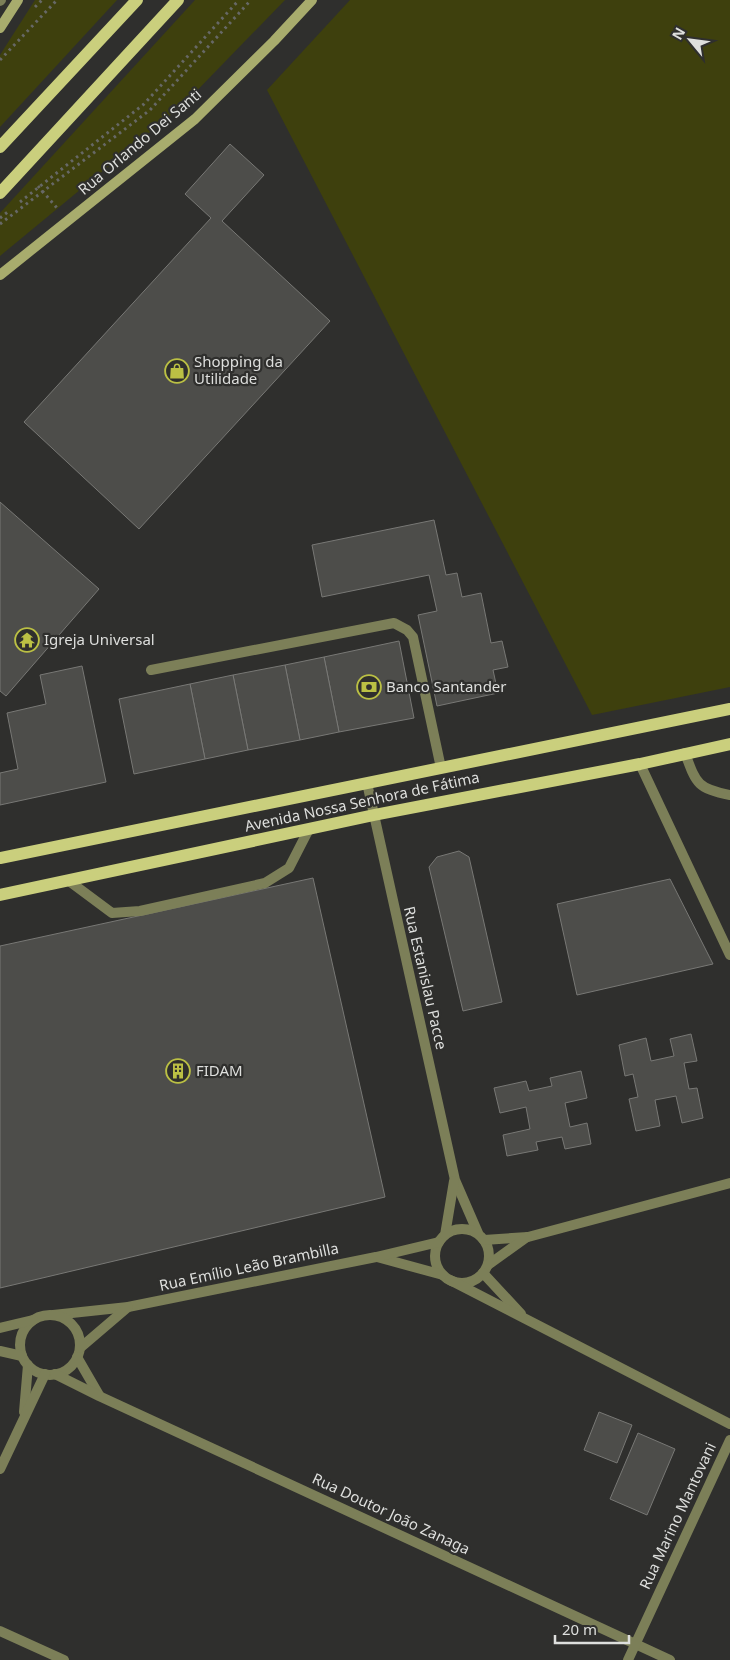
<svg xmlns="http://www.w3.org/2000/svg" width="730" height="1660" font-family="'Noto Sans',sans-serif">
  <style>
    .green { fill: #3e400d }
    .building { fill: #4d4d4a; stroke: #787875 }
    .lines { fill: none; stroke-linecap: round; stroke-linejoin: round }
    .path { stroke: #676866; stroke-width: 3; stroke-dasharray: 2.5 4; stroke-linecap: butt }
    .lane { stroke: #7c7f58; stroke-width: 10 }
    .street { stroke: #7c7f58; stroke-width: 10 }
    .secondary { stroke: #a8ac6d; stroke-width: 10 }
    .primary { stroke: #cacf7d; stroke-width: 12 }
    .labels { text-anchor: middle; stroke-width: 4.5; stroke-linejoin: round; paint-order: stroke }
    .street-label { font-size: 15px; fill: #dedfdd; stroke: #2f2f2d }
    .poi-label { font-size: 15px; fill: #dedfdd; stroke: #2f2f2d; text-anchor: start }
  </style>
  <rect width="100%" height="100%" fill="#2f2f2d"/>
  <!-- green -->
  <g class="green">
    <path d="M35,0H117L0,127V55Z"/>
    <path d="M195,0H285L184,104L0,256V213Z"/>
    <path d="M350,0H730V687L592,715L267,90Z"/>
  </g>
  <!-- building -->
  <g class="building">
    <path d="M230,144L264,175L222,221L330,321L139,529L24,422L211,218L185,194Z"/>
    <path d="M0,502L99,589L6,696L0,691Z"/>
    <path d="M434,520L446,575L457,573L462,597L481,593L491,643L502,641L508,667L493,670L498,693L437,706L418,615L437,611L429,575L322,597L312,545Z"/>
    <path d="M399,641L414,718L339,732L324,657Z"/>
    <path d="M324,657L339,732L300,740L285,665Z"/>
    <path d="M285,665L300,740L248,750L233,675Z"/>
    <path d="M82,666L106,782L0,805V773L18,769L7,713L46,704L40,675Z"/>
    <path d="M233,675L248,750L205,759L190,684Z"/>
    <path d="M190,684L205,759L134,774L119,699Z"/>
    <path d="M459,851L469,857L502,1002L463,1011L429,867L437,857Z"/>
    <path d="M313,878L385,1197L0,1288V946Z"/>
    <path d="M670,879L713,964L577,995L557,904Z"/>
    <path d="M691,1034L697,1061L684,1063L689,1089L697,1088L703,1118L682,1123L676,1096L655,1100L660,1126L636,1131L629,1099L638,1097L633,1074L625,1076L619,1045L646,1038L651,1061L674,1056L670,1039Z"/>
    <path d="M581,1071L587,1098L565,1103L570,1127L587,1123L591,1144L565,1149L562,1137L536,1142L538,1150L507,1156L503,1135L530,1129L526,1107L500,1113L494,1088L526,1081L529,1091L552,1086L550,1078Z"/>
    <path d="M599,1412L632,1425L617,1463L584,1450Z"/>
    <path d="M638,1433L675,1449L647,1515L610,1499Z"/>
  </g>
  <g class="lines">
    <!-- path -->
    <g class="path">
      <path d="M35,7L42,0"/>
      <path d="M0,60L57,0"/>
      <path d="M38,186L57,208"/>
      <path d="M20,202L144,104L239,0"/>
      <path d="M0,218L9,211"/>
      <path d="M0,224L150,110L251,0"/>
    </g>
    <!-- lane -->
    <g class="lane">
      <path d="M151,670L394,623L407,630L413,637L441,768"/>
      <path d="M685,753C696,783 697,789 730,795"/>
      <path d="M640,764L730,955"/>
      <path d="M69,881L112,913L140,911L265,883L289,868L309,829"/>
    </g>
    <!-- street -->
    <g class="street">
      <path d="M0,1L1,0"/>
      <path d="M367,783L455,1180L478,1233"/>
      <circle cx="462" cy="1256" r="27"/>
      <path d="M445,1235L454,1181"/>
      <path d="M484,1240L528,1237L730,1183"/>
      <path d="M377,1257L443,1275"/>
      <path d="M488,1265L527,1237"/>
      <path d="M483,1273L521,1314"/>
      <path d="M450,1280L730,1424"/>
      <path d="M53,1315L128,1307L376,1257L439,1242"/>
      <circle cx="50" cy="1345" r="30"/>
      <path d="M0,1328L33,1320"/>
      <path d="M80,1348L128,1307"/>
      <path d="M0,1351L22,1356"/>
      <path d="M77,1357L99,1395"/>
      <path d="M55,1374L99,1396L670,1660"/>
      <path d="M24,1412L28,1365"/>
      <path d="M0,1469L45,1374"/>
      <path d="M0,1631L64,1660"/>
      <path d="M628,1660L730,1440"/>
    </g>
    <!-- secondary -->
    <g class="secondary">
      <path d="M0,28L18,0"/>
      <path d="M0,275L195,119L274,41L312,0"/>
    </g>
    <!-- primary -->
    <g class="primary">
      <path d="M0,147L137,0"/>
      <path d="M0,193L178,0"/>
      <path d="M0,858L730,709"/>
      <path d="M0,895L374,815L640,764L730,744"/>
    </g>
  </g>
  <!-- icons -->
  <defs>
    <g id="shop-ring" transform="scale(1.25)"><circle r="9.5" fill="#2f2f2d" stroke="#bbc044" stroke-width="1.5"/><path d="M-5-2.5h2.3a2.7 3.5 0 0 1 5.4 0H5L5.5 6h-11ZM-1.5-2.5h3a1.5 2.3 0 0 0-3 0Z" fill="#bbc044"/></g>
    <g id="temple-ring" transform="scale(1.25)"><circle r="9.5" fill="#2f2f2d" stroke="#bbc044" stroke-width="1.5"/><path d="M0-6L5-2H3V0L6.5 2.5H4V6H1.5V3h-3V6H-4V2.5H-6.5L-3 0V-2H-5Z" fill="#bbc044"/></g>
    <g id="bank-ring" transform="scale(1.25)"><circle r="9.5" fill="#2f2f2d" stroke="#bbc044" stroke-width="1.5"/><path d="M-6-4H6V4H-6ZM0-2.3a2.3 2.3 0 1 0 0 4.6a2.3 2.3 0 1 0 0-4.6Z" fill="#bbc044"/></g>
    <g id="building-ring" transform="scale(1.25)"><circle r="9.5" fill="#2f2f2d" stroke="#bbc044" stroke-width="1.5"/><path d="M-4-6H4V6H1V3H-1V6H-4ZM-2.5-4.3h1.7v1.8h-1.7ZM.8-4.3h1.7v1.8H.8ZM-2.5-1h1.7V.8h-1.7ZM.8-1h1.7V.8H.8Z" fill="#bbc044"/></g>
  </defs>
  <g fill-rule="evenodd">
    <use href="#shop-ring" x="177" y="371"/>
    <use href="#temple-ring" x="27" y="640"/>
    <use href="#bank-ring" x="369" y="687"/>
    <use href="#building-ring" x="178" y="1071"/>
  </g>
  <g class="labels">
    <!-- street labels -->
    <g class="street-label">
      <text transform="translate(140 142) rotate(-40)" y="5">Rua Orlando Dei Santi</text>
      <text transform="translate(362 802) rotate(-12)" y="5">Avenida Nossa Senhora de Fátima</text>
      <text transform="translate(425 978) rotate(77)" y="5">Rua Estanislau Pacce</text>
      <text transform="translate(249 1267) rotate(-12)" y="5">Rua Emílio Leão Brambilla</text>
      <text transform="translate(391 1514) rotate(25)" y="5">Rua Doutor João Zanaga</text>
      <text transform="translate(678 1516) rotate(-65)" y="5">Rua Marino Mantovani</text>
    </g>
    <!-- poi labels -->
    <g class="poi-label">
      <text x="194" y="367">Shopping da<tspan x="194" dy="17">Utilidade</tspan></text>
      <text x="44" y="645">Igreja Universal</text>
      <text x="386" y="692">Banco Santander</text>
      <text x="196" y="1076">FIDAM</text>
    </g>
  </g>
  <!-- north arrow -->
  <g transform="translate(690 40) rotate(299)" stroke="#2f2f2d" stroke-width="4" paint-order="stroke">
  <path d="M0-4L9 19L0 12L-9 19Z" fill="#dedfdd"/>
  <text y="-8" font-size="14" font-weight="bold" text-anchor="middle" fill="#dedfdd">N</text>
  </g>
  <!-- scale -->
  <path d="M555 1635v8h74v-8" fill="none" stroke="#dedfdd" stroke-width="2.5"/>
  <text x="562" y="1635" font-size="15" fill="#dedfdd" stroke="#2f2f2d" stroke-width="4" paint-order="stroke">20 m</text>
</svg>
